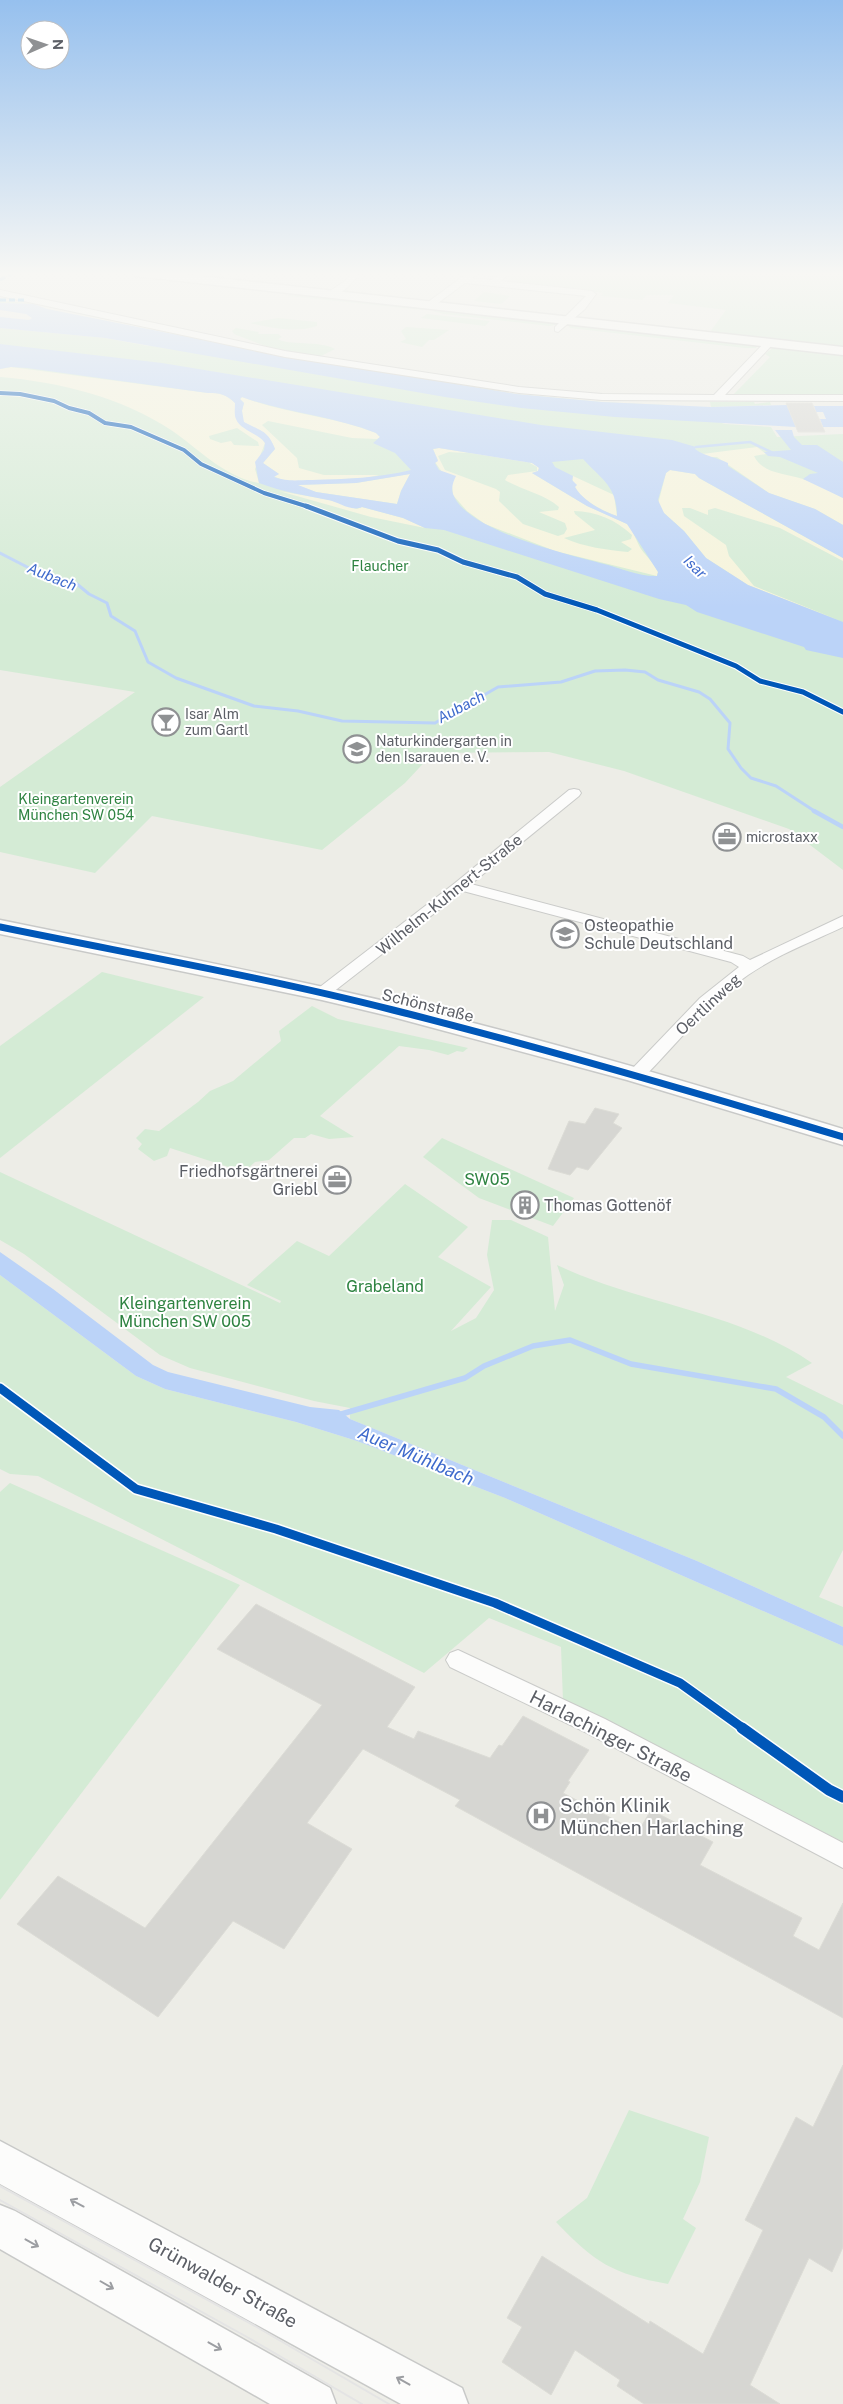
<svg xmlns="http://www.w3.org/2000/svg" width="843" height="2404" font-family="'Public Sans',sans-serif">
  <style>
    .green { fill: #d4ebd5 }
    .sand { fill: #f6f4db; fill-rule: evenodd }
    .water { fill: #bbd3f8; fill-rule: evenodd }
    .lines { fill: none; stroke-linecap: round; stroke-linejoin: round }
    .stream-far3 { stroke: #bbd3f8; stroke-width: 2.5 }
    .stream-far2 { stroke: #bbd3f8; stroke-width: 3 }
    .stream-far1 { stroke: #bbd3f8; stroke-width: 4.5 }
    .stream { stroke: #bbd3f8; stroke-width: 5.5 }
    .building { fill: #d6d6d2; stroke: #dcdcd6 }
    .street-casing { stroke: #cacbc9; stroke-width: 2 }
    .secondary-casing { stroke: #c8c9c8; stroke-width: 3 }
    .street { fill: #fcfcfb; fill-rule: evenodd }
    .secondary { fill: #fcfcfb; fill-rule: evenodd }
    .tram { stroke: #e4e4e4; stroke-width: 2 }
    .quiet { stroke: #40a5ee; stroke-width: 3; stroke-dasharray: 6 3; stroke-linecap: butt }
    .cycleway-far4-casing { stroke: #fff; stroke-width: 5.5 }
    .cycleway-far3-casing { stroke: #fff; stroke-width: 7 }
    .cycleway-far2-casing { stroke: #fff; stroke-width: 9 }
    .cycleway-far1-casing { stroke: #fff; stroke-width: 12 }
    .cycleway-casing { stroke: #fff; stroke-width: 14 }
    .cycleway-far4 { stroke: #0057b8; stroke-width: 4 }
    .cycleway-far3 { stroke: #0057b8; stroke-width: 5 }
    .cycleway-far2 { stroke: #0057b8; stroke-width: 7 }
    .cycleway-far1 { stroke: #0057b8; stroke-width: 9 }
    .cycleway { stroke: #0057b8; stroke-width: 11 }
    .oneway { stroke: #9c9ea2 }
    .labels { text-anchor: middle; stroke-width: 4; stroke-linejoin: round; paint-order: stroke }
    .far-park-label { font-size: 14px; fill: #2e8341; stroke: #fff }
    .far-poi-label { font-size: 14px; fill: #5c5f66; stroke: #fff; text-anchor: start }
    .far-water-label { font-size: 15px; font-style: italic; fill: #3e6acc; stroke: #fff }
    .street-label { font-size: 16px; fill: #5c5f66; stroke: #fff }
    .poi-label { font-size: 16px; fill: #5c5f66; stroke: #fff; text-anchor: start }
    .park-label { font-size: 16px; fill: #2e8341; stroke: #fff }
    .water-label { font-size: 18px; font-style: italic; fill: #3e6acc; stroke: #fff }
    .near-street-label { font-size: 19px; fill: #5c5f66; stroke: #fff }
    .near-poi-label { font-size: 19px; fill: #5c5f66; stroke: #fff; text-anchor: start }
  </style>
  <rect width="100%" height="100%" fill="#edede7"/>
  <!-- green -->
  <g class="green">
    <path d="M516,272H843V347L710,332L726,310L668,303L674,295H647L642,300L601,296L603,293L590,291L505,282Z"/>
    <path d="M299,292L425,307L423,310L288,296L289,294Z"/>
    <path d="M484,292L510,296L501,304L474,301Z"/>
    <path d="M0,301L31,303L218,343L397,374L516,394L602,402L666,405L725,424L771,427L777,437L843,434V870L789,829L624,771L549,752L433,753L405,783L322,850L152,816L95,873L0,852V787L135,692L0,670V328L105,338L148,346L174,334L34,304L0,303Z"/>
    <path d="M438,308L558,322L559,324L550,326L444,314L432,311Z"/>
    <path d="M427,314L490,321L485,326L421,318Z"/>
    <path d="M278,318L317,322V326C296,333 271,328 250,323Z"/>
    <path d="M574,324L758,344L756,348H745L570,328L568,325Z"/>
    <path d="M406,327L449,330L434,340H429L422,347L400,342L406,339L401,331Z"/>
    <path d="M236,328L259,332L258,334H278L282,337L278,339C288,346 319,340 335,349L319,357L268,347L234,334L232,331Z"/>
    <path d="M774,347L843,354V396H732L770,357L765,354Z"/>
    <path d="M710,402H754L755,404L770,402L771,405L711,407Z"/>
    <path d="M102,972L204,997L0,1158V1046Z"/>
    <path d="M312,1006L338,1019L468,1048L463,1052L457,1051L448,1055L429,1050L399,1046L320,1116L354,1137L329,1139L311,1134L305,1138H294L269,1160L255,1162L244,1172L170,1148L167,1156L154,1161L138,1149L142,1144L136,1138L145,1129L159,1131L198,1102L210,1091L233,1081L281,1041L279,1031Z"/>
    <path d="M442,1138L574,1198L553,1226L479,1198L423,1157Z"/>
    <path d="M0,1172L280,1303L281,1301L247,1285L297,1241L329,1256L405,1184L468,1227L438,1257L491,1287L451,1331L476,1318L494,1290L487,1255L492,1220H511L548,1237L555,1311L564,1285L557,1265C639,1304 736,1311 812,1363L786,1377L843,1405V1550L819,1597L843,1607V1627L697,1561L350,1419V1408L314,1401L190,1368L160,1355L24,1254L0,1240Z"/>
    <path d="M0,1275L136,1376L165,1389L296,1422L357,1441L505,1498L843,1646V1842L563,1701L561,1647L489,1618L424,1673L38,1476L10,1474L0,1469Z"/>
    <path d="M10,1483L240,1585L0,1900V1492Z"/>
    <path d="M629,2110L709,2137L700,2182L683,2219L696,2228L668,2284C613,2274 595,2263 556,2222L587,2198Z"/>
  </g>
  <!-- sand -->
  <g class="sand">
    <path d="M11,367L208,393C220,393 226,394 235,403C235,435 251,422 265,443L255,469L259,483C224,477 199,449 171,430C121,397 59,382 0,377V369ZM237,428L258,442L259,446L234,445L231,441L221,443L210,439L209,436Z"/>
    <path d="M242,397C285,414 333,416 376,433L380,437L377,439L352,438L268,421L262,425L297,458L299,468L324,475H379L365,478L288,482L273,476L279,474L263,463L275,449C268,431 260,431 243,422L242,410L244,403L240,399Z"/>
    <path d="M757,447L766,454L754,456C763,474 785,473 803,479C817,484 830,491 843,498V525L815,509L769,493L717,457H707L702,454Z"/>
    <path d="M439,448L532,463L539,467L538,471L532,473L587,506L627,524C634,531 636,541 641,549C647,557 654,563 658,572L657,576L555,551L485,524L467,511L453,495L452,486L435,462L438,460L433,449ZM449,452C477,454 513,452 537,467V471L508,475L505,480C522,490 545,494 559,507L558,510L539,512L565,523L567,529L564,534L558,536L523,524L499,501L500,492L496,489L445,470L438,456ZM574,511C596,511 616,520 632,535L631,539L621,542L632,549L628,552C608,550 583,547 564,538L595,530L575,514Z"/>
    <path d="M670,470L695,474L699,478L843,558V561L780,528L715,508L708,510V515L690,508H682L684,516L726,545L729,556L754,586L843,622L748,585L706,558L684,531L664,513L658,504L666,473Z"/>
    <path d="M410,474L401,491L397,504L316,492L297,485L356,483Z"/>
    <path d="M573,476L614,495L617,516C602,511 570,495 573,476Z"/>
    <path d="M279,491L330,500L357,509L362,507L403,518L425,528L371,517Z"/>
  </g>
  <!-- water -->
  <g class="water">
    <path d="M0,303L34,304L47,309L269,353L516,394L602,402L711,407L787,405L796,427L615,417L521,408L445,397L105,338L0,328V317L29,320L32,318L26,314L0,310Z"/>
    <path d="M0,344L162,363L541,425L672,440L696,447L695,449C706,457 716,457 728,463V466L769,493L815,509L843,525V558L699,478L695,474L670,470L666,473L658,500L664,513L684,531L706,558L748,585L843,622V658L806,650L804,647L697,612L686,605L659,599L444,530L425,528L403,518L362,507C351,512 339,502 328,500C304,495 282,492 259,483L255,462L264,450L265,443C258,433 240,430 236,419C234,415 235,408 235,403C226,394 220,393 208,393L27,368L11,367L0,369ZM242,397C285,413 333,416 376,433L380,437L373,443L395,453L411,470C378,478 345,479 312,480C296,480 289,482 274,477L279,474L263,463L275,449C268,430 260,431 244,422L242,411L244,403L240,399ZM439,448L532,463L539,468L538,471L532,473L587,506L627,524L658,572L657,576C641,577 620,568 604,564C570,555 466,531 453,494C451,488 453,482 456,476L439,470L435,463L438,461L433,449ZM583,459C601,479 617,486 617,516C602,511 583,501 575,487L577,485L572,480L573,476L555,467L552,462ZM410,474L401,491L397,504L316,492L298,485L356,483Z"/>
    <path d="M814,406H843V427H823L820,419H826L823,412H816Z"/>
    <path d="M775,430H792L794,437L802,445H817L843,462V498L803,479L810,474L818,473L780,457L768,456L764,452L791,450Z"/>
    <path d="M0,1252L53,1289L153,1365L168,1372L310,1407L339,1410L350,1419L697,1561L843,1627V1646L505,1498L357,1441L296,1422L165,1389L136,1376L0,1275Z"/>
  </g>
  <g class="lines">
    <!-- stream-far3 -->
    <path class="stream-far3" d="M696,447L750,442L773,453"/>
    <!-- stream-far2 -->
    <path class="stream-far2" d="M0,553L33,570L77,584L89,594L107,603L111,616L135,631L148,662L176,678L254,706L298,711L342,721L435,723L498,687L561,682L595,671L625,670L645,672L658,680L699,692L710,699L730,723L728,749L741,768L751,778L776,786L816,812"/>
    <!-- stream-far1 -->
    <path class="stream-far1" d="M814,811L843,827"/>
    <!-- stream -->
    <path class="stream" d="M338,1415L465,1378L484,1366L533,1346L570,1340L631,1364L776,1389L824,1417L843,1436"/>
  </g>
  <!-- building -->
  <g class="building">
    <path d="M786,403H812L825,432H798Z"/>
    <path d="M595,1108L619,1114L613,1123L622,1128L588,1170L577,1167L570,1175L548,1169L569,1121L585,1124Z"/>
    <path d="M256,1604L415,1687L387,1727L414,1739L418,1731L490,1758L499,1745L502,1746L523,1716L589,1750L568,1781L570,1782L563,1793L638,1832L651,1810L713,1842L700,1865L802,1918L793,1936L819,1950L843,1903V2018L455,1806L460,1800L363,1749L307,1823L352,1849L284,1949L233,1921L158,2017L17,1924L58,1876L145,1928L322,1705L217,1649Z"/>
    <path d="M843,2065V2247L832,2272L809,2258L750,2385L780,2404H644L617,2386L620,2380L575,2350L551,2395L502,2362L522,2327L507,2318L542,2256L649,2324L650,2321L703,2354L763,2230L745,2220L796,2117L813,2127Z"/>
  </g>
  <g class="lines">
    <!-- street casing -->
    <g class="street-casing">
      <g id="street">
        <path d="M200,272H209L198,280H192V276Z"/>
        <path d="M352,272H360C353,282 343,296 330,295V291L345,281Z"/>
        <path d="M469,272H506L509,274L501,281L592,291L596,294L585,309L558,332L555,331V327L586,296L465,283L434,306H428V302ZM477,274L497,276L492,280L471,278Z"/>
        <path d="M0,290L285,351L519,387L602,394L714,395L767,340L770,339L775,342L773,344L725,395H843V401L602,400L519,393L285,357L0,296Z"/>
        <path d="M574,789L579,790L581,793L579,796L471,884L743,956L750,960L843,916V927C811,942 777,955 748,975C707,1004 677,1044 642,1079H630L627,1075L630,1071L700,998L739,967L731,962L463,891L328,996H316L314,993L316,990L455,883L569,790Z"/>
        <path d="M458,1650L605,1719L843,1843V1868L587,1733L450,1667L446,1660L450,1653Z"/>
      </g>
    </g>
    <!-- secondary casing -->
    <g class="secondary-casing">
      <g id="secondary">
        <path d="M0,272H10L0,278Z"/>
        <path d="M129,272H164L843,347V355L135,276Z"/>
        <path d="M0,920C131,947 263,972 393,1003C545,1039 694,1084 843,1129V1145L627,1080L389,1016L322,1000L0,934Z"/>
        <path d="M0,2141L462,2388L468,2404H401L0,2184Z"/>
        <path d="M0,2205L15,2211L330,2388L336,2404H270L0,2249Z"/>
      </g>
    </g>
    <!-- street -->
    <use href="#street" class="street"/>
    <!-- secondary -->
    <use href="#secondary" class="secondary"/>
    <!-- tram -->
    <g class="tram">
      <path d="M0,2186L255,2326L389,2404"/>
      <path d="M0,2200L247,2337L362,2404"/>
    </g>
    <!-- quiet -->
    <g class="quiet">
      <path d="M0,280L15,272"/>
      <path d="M0,300H26"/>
    </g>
    <!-- cycleway-far4 casing -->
    <g class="cycleway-far4-casing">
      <path id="cycleway-far4" d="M0,393L20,394L54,401L69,408L89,413L105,423L131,427L184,450L201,464L264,493L309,507"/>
    </g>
    <!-- cycleway-far3 casing -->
    <g class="cycleway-far3-casing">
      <path id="cycleway-far3" d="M306,506L398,541L438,550L463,562L517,577L545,594L597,610L736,666L760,681L803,692L843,712"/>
    </g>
    <!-- cycleway-far2 casing -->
    <g class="cycleway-far2-casing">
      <path id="cycleway-far2" d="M0,927C131,954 263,977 393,1010C544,1048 694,1092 843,1137"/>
    </g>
    <!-- cycleway-far1 casing -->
    <g class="cycleway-far1-casing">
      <path id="cycleway-far1" d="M0,1388L136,1489L276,1529L495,1603L680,1683L744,1729"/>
    </g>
    <!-- cycleway casing -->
    <g class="cycleway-casing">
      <path id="cycleway" d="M742,1728L829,1790L843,1797"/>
    </g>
    <!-- cycleway-far4 -->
    <use href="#cycleway-far4" class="cycleway-far4"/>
    <!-- cycleway-far3 -->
    <use href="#cycleway-far3" class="cycleway-far3"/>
    <!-- cycleway-far2 -->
    <use href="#cycleway-far2" class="cycleway-far2"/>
    <!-- cycleway-far1 -->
    <use href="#cycleway-far1" class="cycleway-far1"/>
    <!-- cycleway -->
    <use href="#cycleway" class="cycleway"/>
  </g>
  <!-- one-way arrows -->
  <defs><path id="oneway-shaft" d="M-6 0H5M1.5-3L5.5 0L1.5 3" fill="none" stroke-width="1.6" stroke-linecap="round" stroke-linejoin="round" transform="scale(1.25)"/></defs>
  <g class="oneway">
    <use href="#oneway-shaft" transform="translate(77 2203) rotate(-152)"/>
    <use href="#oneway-shaft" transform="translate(32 2243) rotate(29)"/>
    <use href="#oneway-shaft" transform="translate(107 2285) rotate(30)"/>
    <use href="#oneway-shaft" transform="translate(215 2346) rotate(29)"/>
    <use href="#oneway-shaft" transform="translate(403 2381) rotate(-151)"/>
  </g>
  <!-- sky -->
  <linearGradient id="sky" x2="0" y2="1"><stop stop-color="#96c0ee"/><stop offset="0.45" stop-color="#f7f7f4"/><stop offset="1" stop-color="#f7f7f4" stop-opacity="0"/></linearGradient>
  <rect width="843" height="608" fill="url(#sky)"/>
  <!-- icons -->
  <defs>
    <g id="bar-ring" transform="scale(1.4375)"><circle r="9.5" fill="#fff" stroke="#8f9193" stroke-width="1.5"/><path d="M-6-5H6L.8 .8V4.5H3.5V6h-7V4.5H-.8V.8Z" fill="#8f9193"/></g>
    <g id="school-ring" transform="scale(1.4375)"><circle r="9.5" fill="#fff" stroke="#8f9193" stroke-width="1.5"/><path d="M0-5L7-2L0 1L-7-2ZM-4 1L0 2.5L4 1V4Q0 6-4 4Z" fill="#8f9193"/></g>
    <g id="office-ring" transform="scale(1.4375)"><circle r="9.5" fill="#fff" stroke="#8f9193" stroke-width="1.5"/><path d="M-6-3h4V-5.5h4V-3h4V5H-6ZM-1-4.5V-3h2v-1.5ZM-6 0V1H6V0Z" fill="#8f9193"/></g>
    <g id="building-ring" transform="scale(1.4375)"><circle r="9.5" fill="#fff" stroke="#8f9193" stroke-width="1.5"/><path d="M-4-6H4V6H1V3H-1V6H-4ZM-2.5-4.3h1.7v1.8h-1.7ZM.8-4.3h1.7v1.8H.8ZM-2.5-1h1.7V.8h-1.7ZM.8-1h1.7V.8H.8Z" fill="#8f9193"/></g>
    <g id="hospital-ring" transform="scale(1.4375)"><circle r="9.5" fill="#fff" stroke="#8f9193" stroke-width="1.5"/><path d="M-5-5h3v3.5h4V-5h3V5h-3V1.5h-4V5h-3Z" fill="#8f9193"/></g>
  </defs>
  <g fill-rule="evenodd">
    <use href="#bar-ring" x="166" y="722"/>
    <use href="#school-ring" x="357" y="749"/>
    <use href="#office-ring" x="727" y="837"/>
    <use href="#school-ring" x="565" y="934"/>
    <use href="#office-ring" x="337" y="1180"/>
    <use href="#building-ring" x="525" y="1205"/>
    <use href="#hospital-ring" x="541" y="1816"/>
  </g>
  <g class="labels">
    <!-- far-park labels -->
    <g class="far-park-label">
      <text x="380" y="571">Flaucher</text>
      <text x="76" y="804">Kleingartenverein<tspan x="76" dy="16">München SW 054</tspan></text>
    </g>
    <!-- far-poi labels -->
    <g class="far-poi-label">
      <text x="185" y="719">Isar Alm<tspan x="185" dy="16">zum Gartl</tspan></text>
      <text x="376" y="746">Naturkindergarten in<tspan x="376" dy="16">den Isarauen e. V.</tspan></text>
      <text x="746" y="842">microstaxx</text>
    </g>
    <!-- far-water labels -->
    <g class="far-water-label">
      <text transform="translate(695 567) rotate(44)" y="5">Isar</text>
      <text transform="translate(52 577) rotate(22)" y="5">Aubach</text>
      <text transform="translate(461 707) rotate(-28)" y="5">Aubach</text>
    </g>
    <!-- street labels -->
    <g class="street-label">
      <text transform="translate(449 894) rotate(-39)" y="6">Wilhelm-Kuhnert-Straße</text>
      <text transform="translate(708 1004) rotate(-43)" y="6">Oertlinweg</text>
      <text transform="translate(428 1005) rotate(14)" y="6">Schönstraße</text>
    </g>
    <!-- poi labels -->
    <g class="poi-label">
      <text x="584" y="931">Osteopathie<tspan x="584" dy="18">Schule Deutschland</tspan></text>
      <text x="318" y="1177" text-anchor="end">Friedhofsgärtnerei<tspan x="318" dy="18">Griebl</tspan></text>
      <text x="544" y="1211">Thomas Gottenöf</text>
    </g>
    <!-- park labels -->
    <g class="park-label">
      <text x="487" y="1185">SW05</text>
      <text x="385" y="1292">Grabeland</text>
      <text x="185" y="1309">Kleingartenverein<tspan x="185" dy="18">München SW 005</tspan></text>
    </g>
    <!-- water labels -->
    <g class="water-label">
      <text transform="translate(416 1456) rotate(23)" y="6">Auer Mühlbach</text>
    </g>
    <!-- near-street labels -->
    <g class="near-street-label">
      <text transform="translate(611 1736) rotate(27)" y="7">Harlachinger Straße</text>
      <text transform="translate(223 2282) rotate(29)" y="7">Grünwalder Straße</text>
    </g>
    <!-- near-poi labels -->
    <g class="near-poi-label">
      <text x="560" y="1812">Schön Klinik<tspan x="560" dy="22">München Harlaching</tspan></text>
    </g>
  </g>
  <!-- north arrow -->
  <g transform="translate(45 45) rotate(88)"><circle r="24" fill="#ffffff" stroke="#bebfc2"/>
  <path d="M0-4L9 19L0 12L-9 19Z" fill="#8f9193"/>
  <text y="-8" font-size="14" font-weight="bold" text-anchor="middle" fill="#5c5f66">N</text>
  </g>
</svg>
